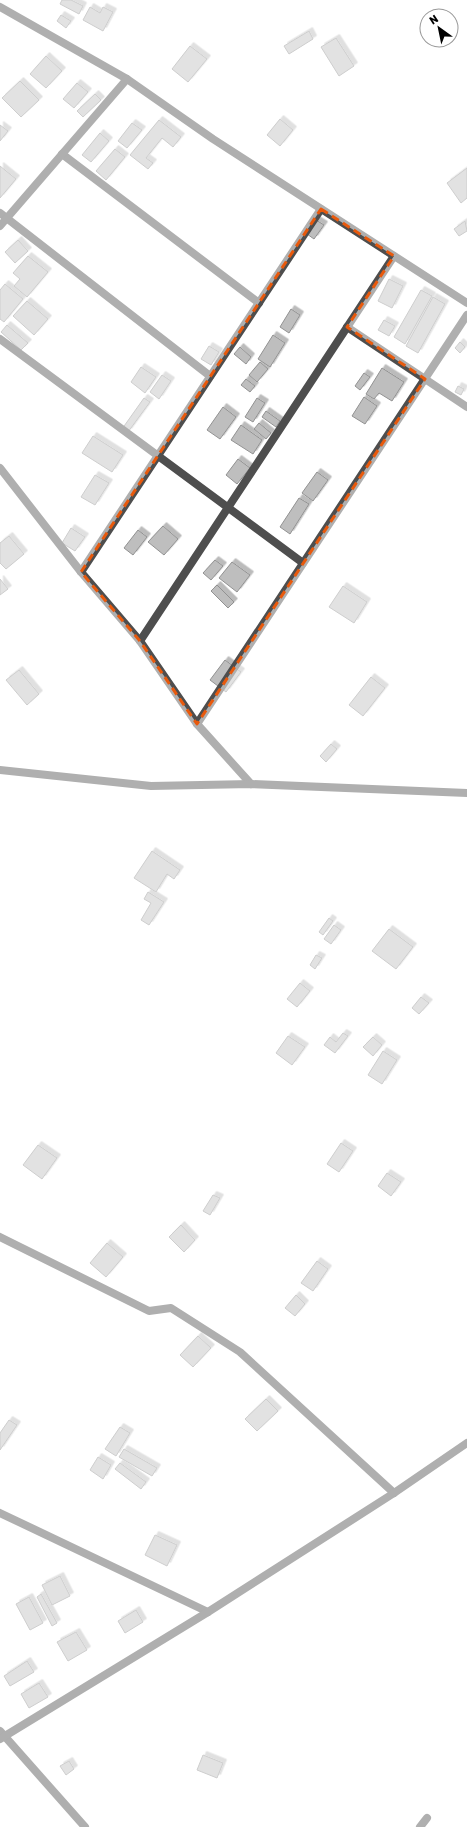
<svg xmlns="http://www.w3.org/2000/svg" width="467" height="1827" font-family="Rubik,sans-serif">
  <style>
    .building { fill: #bebebe; stroke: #929292; filter: url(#shadow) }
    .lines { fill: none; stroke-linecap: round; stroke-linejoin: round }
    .minor { stroke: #4e4e4e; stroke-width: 8 }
    .marked { fill: none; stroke: #e8590c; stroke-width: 3; stroke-dasharray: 8 5; stroke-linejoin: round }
  </style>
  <defs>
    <filter id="shadow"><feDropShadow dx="3.5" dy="-3.5" stdDeviation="0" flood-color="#0004"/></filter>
  </defs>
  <rect width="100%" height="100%" fill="#fff"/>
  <!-- building -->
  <g class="building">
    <path d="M62,0H71L83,6L79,14L60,4Z"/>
    <path d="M90,7L100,13L103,7L113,12L103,31L83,20Z"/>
    <path d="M61,15L71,21L66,28L57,21Z"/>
    <path d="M309,31L313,39L289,54L284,46Z"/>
    <path d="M336,38L354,66L339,76L321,47Z"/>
    <path d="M190,46L207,59L188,82L172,69Z"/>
    <path d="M46,56L62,71L46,88L30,74Z"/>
    <path d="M20,81L39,100L21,117L2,98Z"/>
    <path d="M77,83L88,92L74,108L63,99Z"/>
    <path d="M95,94L101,100L83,117L77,111Z"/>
    <path d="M280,119L293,130L280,146L267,135Z"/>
    <path d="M159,120L181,137L173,147L162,138L146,158L153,163L148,169L130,155Z"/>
    <path d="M132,123L142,130L127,148L118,141Z"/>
    <path d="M0,125L8,131L0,141Z"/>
    <path d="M100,133L109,141L91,162L82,155Z"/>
    <path d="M115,149L125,157L106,180L96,171Z"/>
    <path d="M0,166L16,179L0,198Z"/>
    <path d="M467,168V198L461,203L447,183Z"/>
    <path d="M316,220L324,225L314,239L307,234Z"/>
    <path d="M465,221L467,231L459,236L454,229Z"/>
    <path d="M18,240L28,251L15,263L5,252Z"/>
    <path d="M28,256L48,272L27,297L14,286L20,279L13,273Z"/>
    <path d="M389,279L403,286L392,308L378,301Z"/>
    <path d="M5,284L23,299L4,322L0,319V290Z"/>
    <path d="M421,290L432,296L405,344L394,337Z"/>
    <path d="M433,297L445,304L418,353L406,346Z"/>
    <path d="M27,301L48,319L34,335L13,316Z"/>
    <path d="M291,309L300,315L289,333L280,327Z"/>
    <path d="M384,320L395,326L389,336L378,330Z"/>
    <path d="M7,325L28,343L21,350L1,332Z"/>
    <path d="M273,335L285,343L270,367L258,359Z"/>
    <path d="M460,342L465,347L460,353L455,348Z"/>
    <path d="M209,346L219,352L211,365L201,359Z"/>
    <path d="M240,347L251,357L246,364L234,354Z"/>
    <path d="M260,362L268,369L257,382L249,375Z"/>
    <path d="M141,367L156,377L145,393L131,382Z"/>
    <path d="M382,368L404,382L392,401L379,393L374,399L366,394Z"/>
    <path d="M364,373L370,377L360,390L355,386Z"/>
    <path d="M162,375L171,381L159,399L150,392Z"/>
    <path d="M246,379L255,386L250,392L241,385Z"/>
    <path d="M458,386L464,389L461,395L455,392Z"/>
    <path d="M364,397L377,406L365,424L352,416Z"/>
    <path d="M144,398L150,402L128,432L122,429Z"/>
    <path d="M257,398L265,403L253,422L245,417Z"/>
    <path d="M223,407L236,417L220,439L207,430Z"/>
    <path d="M266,411L280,421L276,427L262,417Z"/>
    <path d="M259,423L271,433L266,439L254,429Z"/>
    <path d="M241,425L262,440L253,454L231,440Z"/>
    <path d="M93,436L123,455L112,472L82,453Z"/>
    <path d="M238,459L250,468L237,484L226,475Z"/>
    <path d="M317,472L328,480L313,501L302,493Z"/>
    <path d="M95,475L109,483L95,505L81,497Z"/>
    <path d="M299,498L309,504L290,534L280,527Z"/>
    <path d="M163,526L178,539L164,555L148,542Z"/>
    <path d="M71,528L85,537L75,551L62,543Z"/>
    <path d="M138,530L147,537L133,555L124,548Z"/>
    <path d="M9,536L24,554L6,569L0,563V543Z"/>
    <path d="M215,560L223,566L211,580L203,573Z"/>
    <path d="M232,562L250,575L237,592L219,578Z"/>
    <path d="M0,579L8,589L0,595Z"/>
    <path d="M217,585L234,602L228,608L211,591Z"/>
    <path d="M343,586L367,602L354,623L329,607Z"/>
    <path d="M225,660L241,672L226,692L210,680Z"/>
    <path d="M19,670L39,694L27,705L6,680Z"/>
    <path d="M371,677L385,688L363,716L349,705Z"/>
    <path d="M331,744L337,749L326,762L320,756Z"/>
    <path d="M152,851L180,870L174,879L167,874L156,892L134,878Z"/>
    <path d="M148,892L164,902L149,925L141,920L151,903L144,899Z"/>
    <path d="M329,918L333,921L323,935L319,932Z"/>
    <path d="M334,925L341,930L331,944L324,939Z"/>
    <path d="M389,929L413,947L396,969L372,951Z"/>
    <path d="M316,955L322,958L315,969L310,965Z"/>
    <path d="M300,983L310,991L297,1007L287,999Z"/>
    <path d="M421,997L429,1003L419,1014L412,1008Z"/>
    <path d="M343,1033L348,1036L335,1053L324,1045L330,1037L336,1042Z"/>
    <path d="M288,1036L305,1047L292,1065L276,1053Z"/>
    <path d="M373,1037L382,1045L373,1056L363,1047Z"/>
    <path d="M383,1051L397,1060L382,1084L368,1075Z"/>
    <path d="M341,1143L353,1151L339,1172L327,1164Z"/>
    <path d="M38,1145L57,1158L42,1179L23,1165Z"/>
    <path d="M387,1173L401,1182L391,1196L378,1186Z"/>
    <path d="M213,1195L220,1198L210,1215L203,1211Z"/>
    <path d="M181,1225L195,1240L184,1252L169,1237Z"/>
    <path d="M107,1243L123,1257L106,1277L90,1263Z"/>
    <path d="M317,1261L328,1269L313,1291L301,1283Z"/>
    <path d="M296,1295L305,1304L295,1316L285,1308Z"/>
    <path d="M198,1336L211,1348L193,1367L180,1355Z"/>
    <path d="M266,1399L278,1411L257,1431L245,1419Z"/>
    <path d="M9,1420L17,1425L0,1450V1433Z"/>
    <path d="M120,1427L130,1433L116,1456L105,1449Z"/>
    <path d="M124,1449L157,1468L152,1476L119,1457Z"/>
    <path d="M98,1457L111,1465L103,1479L90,1470Z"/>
    <path d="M120,1463L146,1482L141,1489L115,1469Z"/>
    <path d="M155,1535L177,1545L167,1566L145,1555Z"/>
    <path d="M60,1576L70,1596L52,1605L42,1585Z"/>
    <path d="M41,1594L57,1623L52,1626L37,1597Z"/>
    <path d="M29,1597L43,1623L30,1630L16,1604Z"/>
    <path d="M136,1610L143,1622L125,1633L118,1621Z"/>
    <path d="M76,1632L87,1650L68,1661L57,1642Z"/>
    <path d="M27,1661L34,1672L10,1686L4,1676Z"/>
    <path d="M39,1683L48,1697L29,1708L21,1694Z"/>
    <path d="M203,1755L223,1763L217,1778L197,1770Z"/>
    <path d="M69,1761L74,1769L66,1775L60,1766Z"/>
  </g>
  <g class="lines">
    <!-- minor -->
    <g class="minor">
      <path d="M0,7L127,79L213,139L467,303"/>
      <path d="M62,154L259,303"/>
      <path d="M0,213L210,376"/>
      <path d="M0,226L127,79"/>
      <path d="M347,327L467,407"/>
      <path d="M0,339L303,563"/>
      <path d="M0,468L81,572L140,641L197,724L251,784"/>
      <path d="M81,572L321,209"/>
      <path d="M140,641L394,256"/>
      <path d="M197,724L467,315"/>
      <path d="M0,770L151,786L251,784L467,793"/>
      <path d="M0,1237L149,1311L171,1308L240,1352L394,1493"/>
      <path d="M0,1513L208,1612"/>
      <path d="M0,1731L85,1827"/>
      <path d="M0,1739L208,1612L394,1493L467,1443"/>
      <path d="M420,1827L427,1818"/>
    </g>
  </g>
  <!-- marked area -->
  <path d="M0 0H467V1827H0ZM321,209L394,256L347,327L425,379L197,724L140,641L81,572Z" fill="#fff" fill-opacity=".55" fill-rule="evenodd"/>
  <path class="marked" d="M321,209L394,256L347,327L425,379L197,724L140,641L81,572Z"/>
  <!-- north arrow -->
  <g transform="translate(439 28) rotate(327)"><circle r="19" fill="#ffffff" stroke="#999999"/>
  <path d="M0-3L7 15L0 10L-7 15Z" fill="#000000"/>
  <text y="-6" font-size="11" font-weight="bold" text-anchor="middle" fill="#000000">N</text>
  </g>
</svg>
